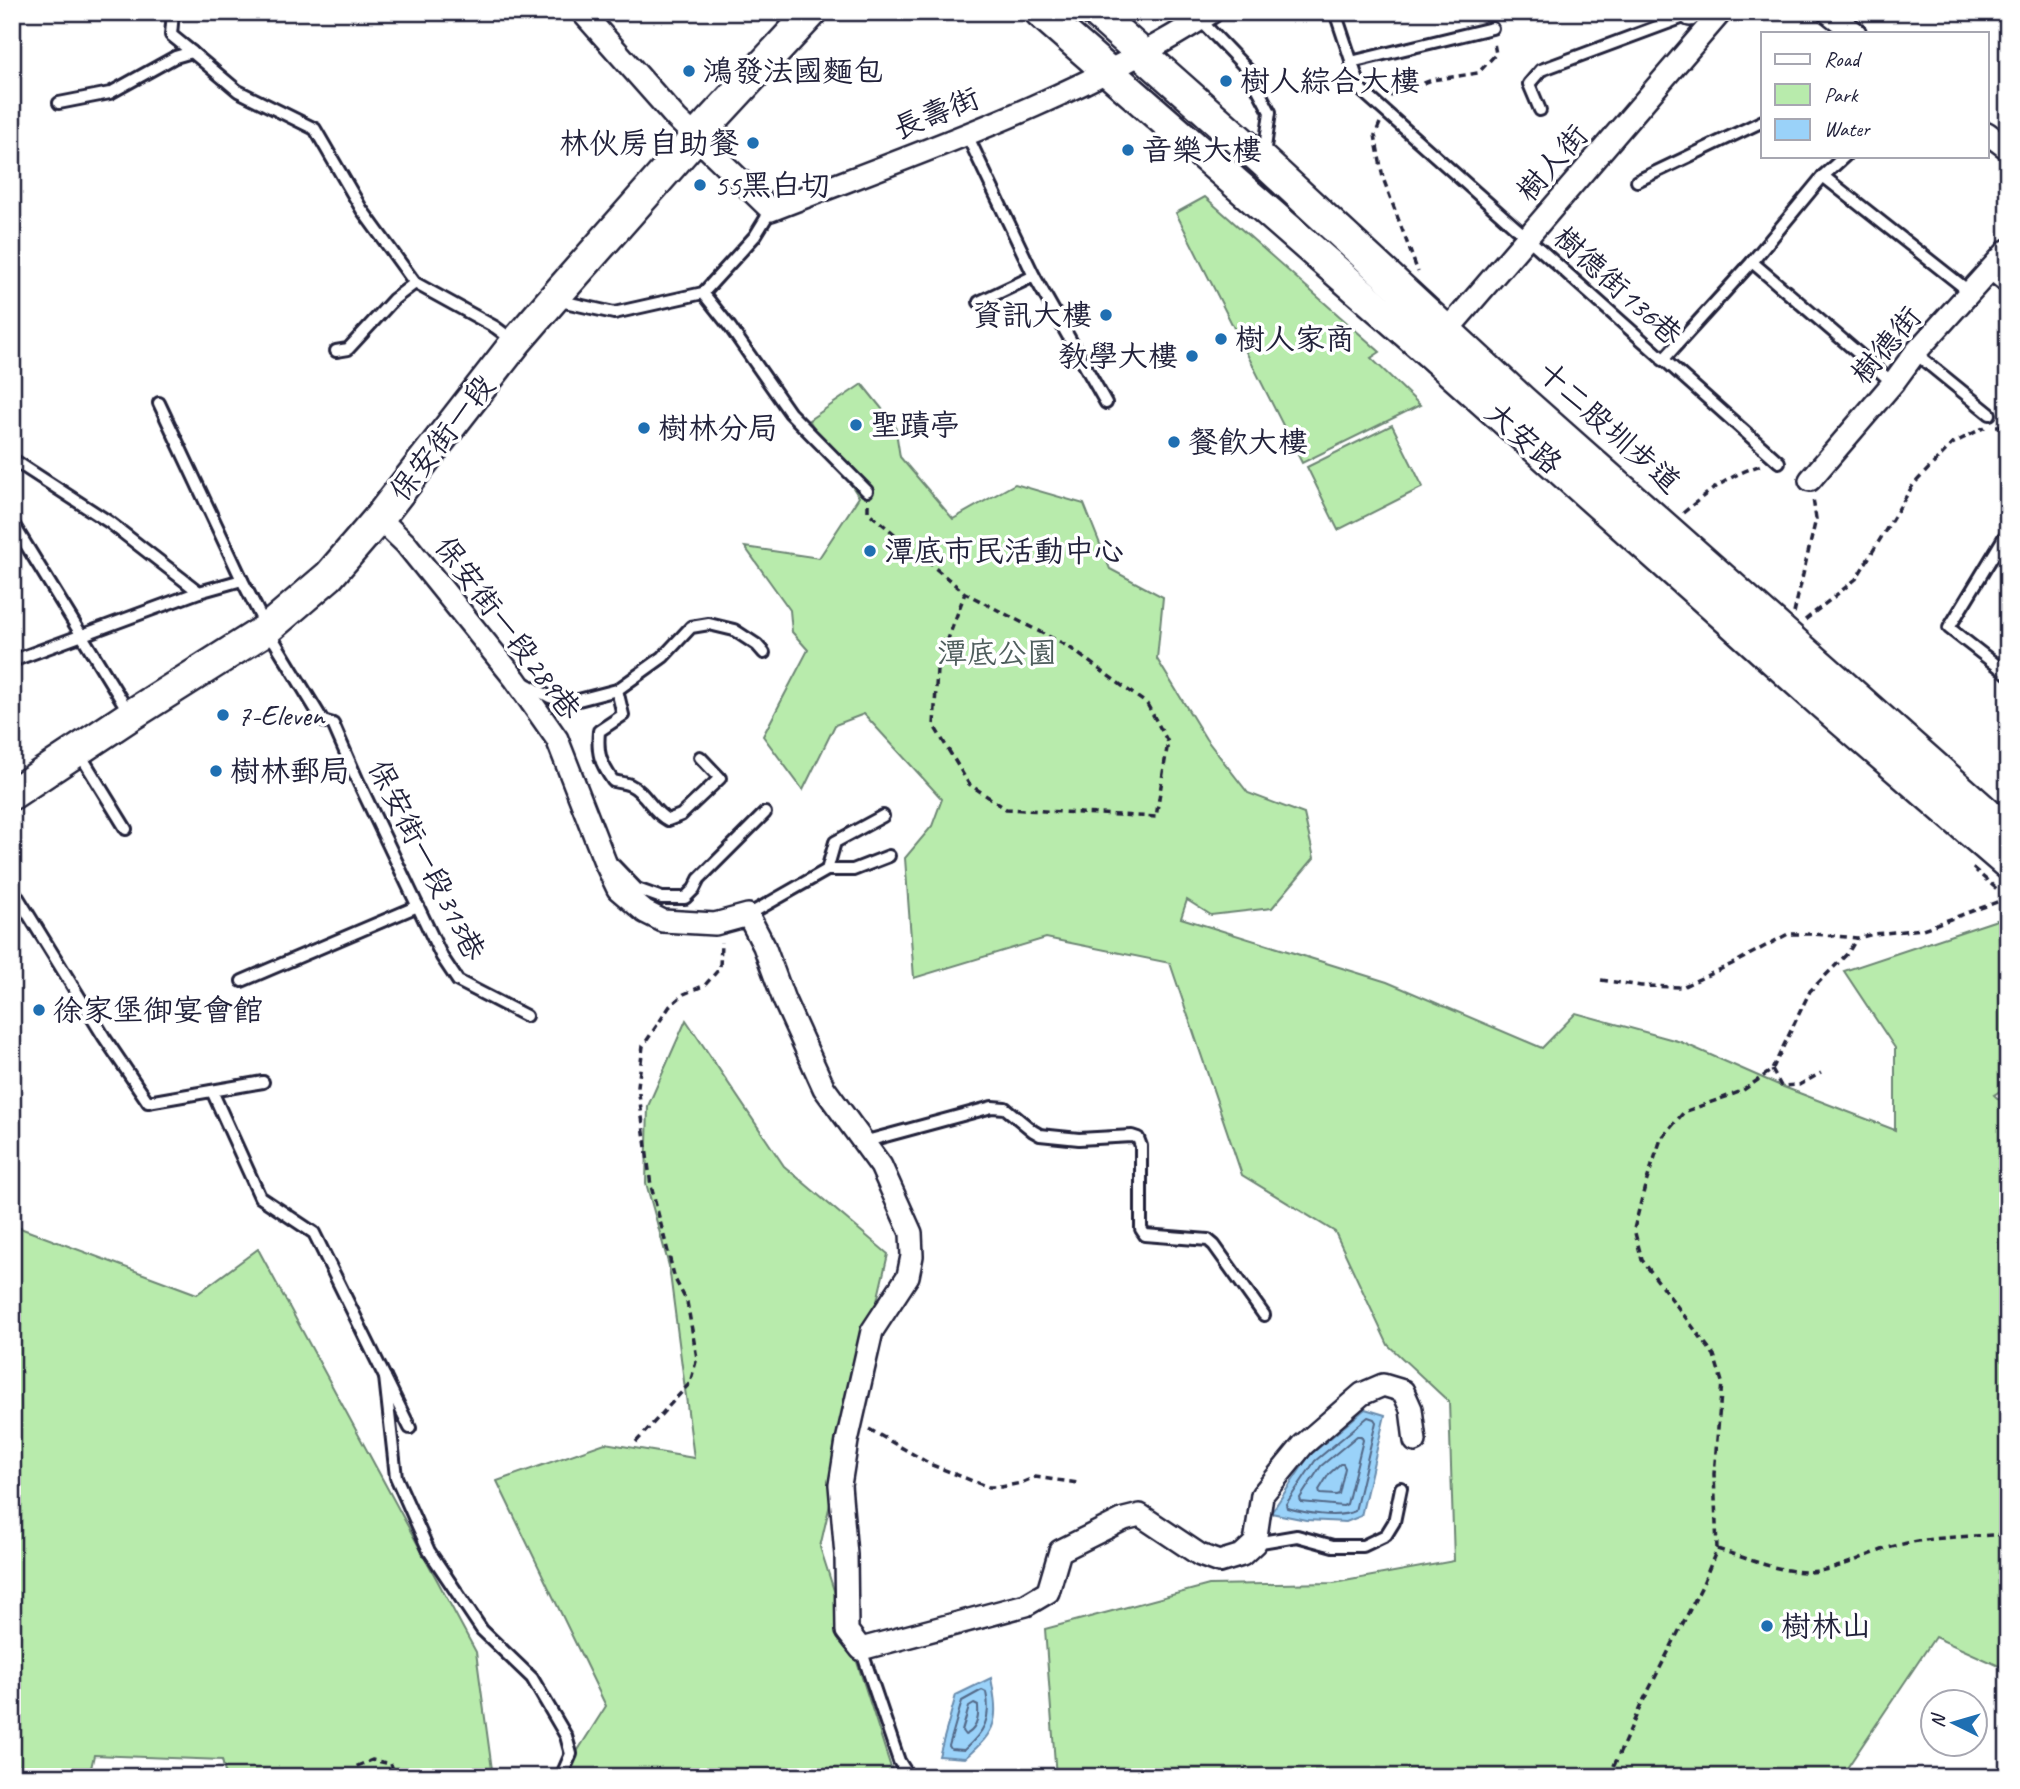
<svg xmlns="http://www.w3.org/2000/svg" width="2020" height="1789" font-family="Caveat,'LXGW WenKai TC',sans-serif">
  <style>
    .green { fill: #b8ebac; stroke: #6d8674; stroke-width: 2 }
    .water { fill: #9ad2f9; stroke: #6a8cad; stroke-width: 2 }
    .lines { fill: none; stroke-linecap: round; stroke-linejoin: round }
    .shore { stroke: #526887; stroke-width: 2 }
    .lane-casing { stroke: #22223b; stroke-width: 16 }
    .street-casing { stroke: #22223b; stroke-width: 26 }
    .secondary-casing { stroke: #22223b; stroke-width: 35 }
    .path { stroke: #22223b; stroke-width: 3.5; stroke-dasharray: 7 5; stroke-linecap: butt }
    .lane { stroke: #fff; stroke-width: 10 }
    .street { stroke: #fff; stroke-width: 21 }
    .secondary { stroke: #fff; stroke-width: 30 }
    .poi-dot { fill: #1f6fb2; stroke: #fff; stroke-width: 2.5 }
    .labels { text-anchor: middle; stroke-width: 7; stroke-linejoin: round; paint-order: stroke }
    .poi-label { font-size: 30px; fill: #22223b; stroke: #fff; text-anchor: start }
    .street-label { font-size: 30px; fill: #22223b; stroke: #fff }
    .park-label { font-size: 30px; fill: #4f5e5d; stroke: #fff }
  </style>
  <rect width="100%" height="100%" fill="#fff"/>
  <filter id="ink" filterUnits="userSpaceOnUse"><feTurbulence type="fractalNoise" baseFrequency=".0143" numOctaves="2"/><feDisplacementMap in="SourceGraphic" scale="14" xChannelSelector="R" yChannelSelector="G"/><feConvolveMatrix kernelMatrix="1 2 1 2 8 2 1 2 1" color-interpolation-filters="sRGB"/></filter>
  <g filter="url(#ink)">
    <!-- green -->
    <g class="green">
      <path d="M1205,197L1380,352L1371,358L1420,405L1302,463L1176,213Z"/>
      <path d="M862,384L895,425L900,457L953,519L1015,484L1084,504L1110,569L1163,597L1157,659L1206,739L1248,793L1304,814L1314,858L1272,908L1211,915L1187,900L1181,918L1387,982L1542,1048L1576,1013L1681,1042L1781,1086L1895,1130V1048L1844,971L2003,918L2008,923V1086L1994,1095L2008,1108V1670L1935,1637L1841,1777H1056L1045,1629L1209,1585L1334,1583L1454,1561L1449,1402L1388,1345L1335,1232L1242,1175L1170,963L1046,938L914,978L905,858L932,826L942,799L864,714L835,725L803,790L763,736L808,650L792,632L790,610L745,547L819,558L859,497L809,420Z"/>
      <path d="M1392,425L1423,487L1338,530L1307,467Z"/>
      <path d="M686,1020L784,1166L888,1254L820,1547L894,1777H561L606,1706L497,1481L605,1443L694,1458L669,1266L646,1183L648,1106Z"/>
      <path d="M12,1225L197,1294L258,1249L476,1652L493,1777H226L222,1760L94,1755L89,1777H20L12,1744Z"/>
    </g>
    <!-- water -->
    <g class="water">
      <path d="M1365,1409L1385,1415L1361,1516L1346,1522L1306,1520L1271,1513L1309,1456Z"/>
      <path d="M991,1678C999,1720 998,1730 965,1758L939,1756L956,1695Z"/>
    </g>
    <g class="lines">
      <!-- shore -->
      <g class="shore">
        <path d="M1368,1417L1374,1419L1376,1422L1355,1511C1338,1519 1305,1513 1287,1508L1286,1504L1315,1461Z"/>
        <path d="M1357,1436H1361L1363,1440L1347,1504L1343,1506L1301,1502L1300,1498L1321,1466Z"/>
        <path d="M1340,1464H1343L1345,1468L1339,1494L1336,1495L1320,1494L1319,1490L1329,1474Z"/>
        <path d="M982,1690L986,1692C992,1719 984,1732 964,1750L951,1749L949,1746L962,1701Z"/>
        <path d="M974,1704L978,1706C979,1718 977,1730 965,1735L962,1731L969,1707Z"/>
      </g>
      <!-- lane casing -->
      <g class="lane-casing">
        <g id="lane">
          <path d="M173,12L171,35L192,52"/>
          <path d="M1335,12L1361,90L1779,462"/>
          <path d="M1200,20L1248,70L1270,112L1264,155"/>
          <path d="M1351,62L1492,28"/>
          <path d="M59,103L110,93L175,57L192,52L238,91L315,129L362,210L415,283L495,327L514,341"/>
          <path d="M1540,110L1529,84L1541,70L1692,14"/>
          <path d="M967,135L1034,276L1106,403"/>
          <path d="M1823,176L1971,293"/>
          <path d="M1637,181L1763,121"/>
          <path d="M1752,262L1893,383"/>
          <path d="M1988,273L2008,289"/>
          <path d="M703,293L730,327L790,413L867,491"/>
          <path d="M556,300L614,313L703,293L755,236L771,210"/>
          <path d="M979,302L1034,276"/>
          <path d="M336,351L348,349L394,299L415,283"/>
          <path d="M1915,353L1990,414"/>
          <path d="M1663,360L1752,262L1823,176L1845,156"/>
          <path d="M159,403L242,580L267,629L323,721L333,724L357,779L442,957L458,981L526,1016"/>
          <path d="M12,459L109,522L199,592"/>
          <path d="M12,522L130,714"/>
          <path d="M2008,531L1949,628L2008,674"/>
          <path d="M12,661L199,592L242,580"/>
          <path d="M524,683L550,697L567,703L617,690L663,657L691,627L709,624L734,630L757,645L764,653"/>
          <path d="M617,690L623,715L599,731C597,754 600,762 613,781C618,782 625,783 630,785C646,792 652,812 668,820L681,815L720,778L700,757"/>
          <path d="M78,751L126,829"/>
          <path d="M614,865L637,889L662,898H685L694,889L699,879L765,813"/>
          <path d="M827,870H853L889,856"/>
          <path d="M12,888L104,1037L148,1102L263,1082"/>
          <path d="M748,915L827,870L835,842L883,816"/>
          <path d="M242,981L418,906"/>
          <path d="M212,1091L260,1197L314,1233L410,1428"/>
          <path d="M863,1142L992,1107L1005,1108L1033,1131L1040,1135L1079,1139L1132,1136L1138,1138L1141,1146V1229L1145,1235L1208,1240L1214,1245L1264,1315"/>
          <path d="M385,1377L396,1477L429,1551L482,1630L532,1678L566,1736L571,1754L561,1777"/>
          <path d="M1255,1543L1297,1536L1333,1546H1363L1386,1535L1394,1522L1401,1488"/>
          <path d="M861,1649L899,1761L909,1777"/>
        </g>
      </g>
      <!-- street casing -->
      <g class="street-casing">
        <g id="street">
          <path d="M582,12L676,118L771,210C920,152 1076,100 1212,12"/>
          <path d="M1690,12V15"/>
          <path d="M1828,12L1855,33"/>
          <path d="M1987,133L2008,149"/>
          <path d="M1439,340L1721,12"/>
          <path d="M1810,480L1893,383L1915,353L2008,250"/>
          <path d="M379,518L406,544L515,679L557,739L605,862L618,889L645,912L663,921L715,924L748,915L764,946L784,1000L824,1088L881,1166L911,1233L912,1256L908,1276L872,1331L847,1441L840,1485L846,1555L847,1631L861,1649L1026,1605L1048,1592L1060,1551L1124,1519L1140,1515L1200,1555L1219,1562L1242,1555L1255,1543L1262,1495L1303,1445L1362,1394L1383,1385L1403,1391L1411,1409L1415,1441"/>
        </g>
      </g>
      <!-- secondary casing -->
      <g class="secondary-casing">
        <g id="secondary">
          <path d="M1040,12L1430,353L1823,704L2008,864"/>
          <path d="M1095,12L1263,161L1521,400L2008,832"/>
          <path d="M12,794L131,715L267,629L329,576L379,518L516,342L553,299L696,137L812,12"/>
        </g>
      </g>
      <!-- path -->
      <g class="path">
        <path d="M1390,96L1432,80L1478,73L1496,54L1494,43"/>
        <path d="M1380,123L1375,135L1383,178L1418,272"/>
        <path d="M1996,426H2008"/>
        <path d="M868,504V512L965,593L1069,647L1147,704L1168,742L1156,817L1006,809L969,784L934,726L937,669L965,593"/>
        <path d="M1683,513C1709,491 1729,475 1762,465"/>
        <path d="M1794,613L1816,519L1813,498"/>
        <path d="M1805,620L1856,579L1913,485L1952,444L1985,427"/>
        <path d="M1973,868L2008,899"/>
        <path d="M1601,980L1641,986L1682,987L1732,964L1788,934H1814L1857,938L1874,934L1923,929L2008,898"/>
        <path d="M1772,1070L1781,1086L1799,1085L1821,1073"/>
        <path d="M869,1429L932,1465L988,1487H1001L1021,1483L1035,1477L1078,1483"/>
        <path d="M636,1442L690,1383L697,1358L687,1302L675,1279L651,1186L638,1086L643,1046L670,1006L684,994L705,985L720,968L721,942"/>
        <path d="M1717,1549C1747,1558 1775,1571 1806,1572C1837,1572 1865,1554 1895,1546C1931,1536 1971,1537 2008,1534"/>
        <path d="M353,1777L355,1767L372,1760L391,1764L395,1777"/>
        <path d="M1609,1777L1641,1705L1702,1586L1717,1549L1714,1474L1722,1382L1714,1355L1642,1260L1634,1229L1645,1186L1661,1139L1684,1112L1742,1091L1772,1070L1810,991L1848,953L1857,938"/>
      </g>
      <!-- lane -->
      <use href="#lane" class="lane"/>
      <!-- street -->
      <use href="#street" class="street"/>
      <!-- secondary -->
      <use href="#secondary" class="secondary"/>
    </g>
  </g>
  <!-- markers -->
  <g class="poi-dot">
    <circle cx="689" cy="71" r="7"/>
    <circle cx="1226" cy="81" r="7"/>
    <circle cx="753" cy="143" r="7"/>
    <circle cx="1128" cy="150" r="7"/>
    <circle cx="700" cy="185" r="7"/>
    <circle cx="1106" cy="315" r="7"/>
    <circle cx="1221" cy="339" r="7"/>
    <circle cx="1192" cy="356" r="7"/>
    <circle cx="856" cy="425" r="7"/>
    <circle cx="644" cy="428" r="7"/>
    <circle cx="1174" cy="442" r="7"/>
    <circle cx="870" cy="551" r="7"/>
    <circle cx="223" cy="715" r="7"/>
    <circle cx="216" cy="771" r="7"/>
    <circle cx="39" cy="1010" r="7"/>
    <circle cx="1767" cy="1626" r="7"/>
  </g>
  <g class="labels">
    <!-- poi labels -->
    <g class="poi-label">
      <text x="703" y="81">鴻發法國麵包</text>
      <text x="1240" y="91">樹人綜合大樓</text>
      <text x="739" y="153" text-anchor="end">林伙房自助餐</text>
      <text x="1142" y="160">音樂大樓</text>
      <text x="714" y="195">55黑白切</text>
      <text x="1092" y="325" text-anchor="end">資訊大樓</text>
      <text x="1235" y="349">樹人家商</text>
      <text x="1178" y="366" text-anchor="end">教學大樓</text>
      <text x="870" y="435">聖蹟亭</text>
      <text x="658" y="438">樹林分局</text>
      <text x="1188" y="452">餐飲大樓</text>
      <text x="884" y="561">潭底市民活動中心</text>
      <text x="237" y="725">7-Eleven</text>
      <text x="230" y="781">樹林郵局</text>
      <text x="53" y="1020">徐家堡御宴會館</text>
      <text x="1781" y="1636">樹林山</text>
    </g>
    <!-- street labels -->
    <g class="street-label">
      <text transform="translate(936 113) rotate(-22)" y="10">長壽街</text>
      <text transform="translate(1552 163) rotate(-49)" y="10">樹人街</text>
      <text transform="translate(1618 286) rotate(42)" y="10">樹德街136巷</text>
      <text transform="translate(1886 345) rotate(-50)" y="10">樹德街</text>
      <text transform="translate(1609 427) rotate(42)" y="10">十二股圳步道</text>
      <text transform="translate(442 438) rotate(-52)" y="10">保安街一段</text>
      <text transform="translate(1524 438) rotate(42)" y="10">大安路</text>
      <text transform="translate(508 628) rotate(53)" y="10">保安街一段289巷</text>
      <text transform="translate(427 860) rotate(63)" y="10">保安街一段313巷</text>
    </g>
    <!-- park labels -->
    <g class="park-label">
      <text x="997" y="663">潭底公園</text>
    </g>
  </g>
  <!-- margin -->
  <rect width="2020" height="1789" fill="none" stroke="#fff" stroke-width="42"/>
  <rect x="21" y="21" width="1978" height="1747" fill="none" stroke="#22223b" stroke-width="2.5" filter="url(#ink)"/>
  <!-- legend -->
  <rect x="1761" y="32" width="228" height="126" fill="#ffffff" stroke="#a7a7b1" stroke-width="2"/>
  <rect x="1775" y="54" width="35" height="10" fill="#ffffff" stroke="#a7a7b1" stroke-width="2"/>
  <text x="1824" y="66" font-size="21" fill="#22223b">Road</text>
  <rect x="1775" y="84" width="35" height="21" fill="#b8ebac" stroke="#a7a7b1" stroke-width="2"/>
  <text x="1824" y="102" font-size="21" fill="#22223b">Park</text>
  <rect x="1775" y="119" width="35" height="21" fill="#9ad2f9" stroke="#a7a7b1" stroke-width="2"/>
  <text x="1824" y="136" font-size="21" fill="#22223b">Water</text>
  <!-- north arrow -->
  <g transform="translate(1954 1723) rotate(275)"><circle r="33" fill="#ffffff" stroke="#a7a7b1" stroke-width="2"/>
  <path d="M0-5L12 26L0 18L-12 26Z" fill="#1f6fb2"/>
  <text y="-10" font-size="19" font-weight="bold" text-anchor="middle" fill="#22223b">N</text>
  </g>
</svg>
